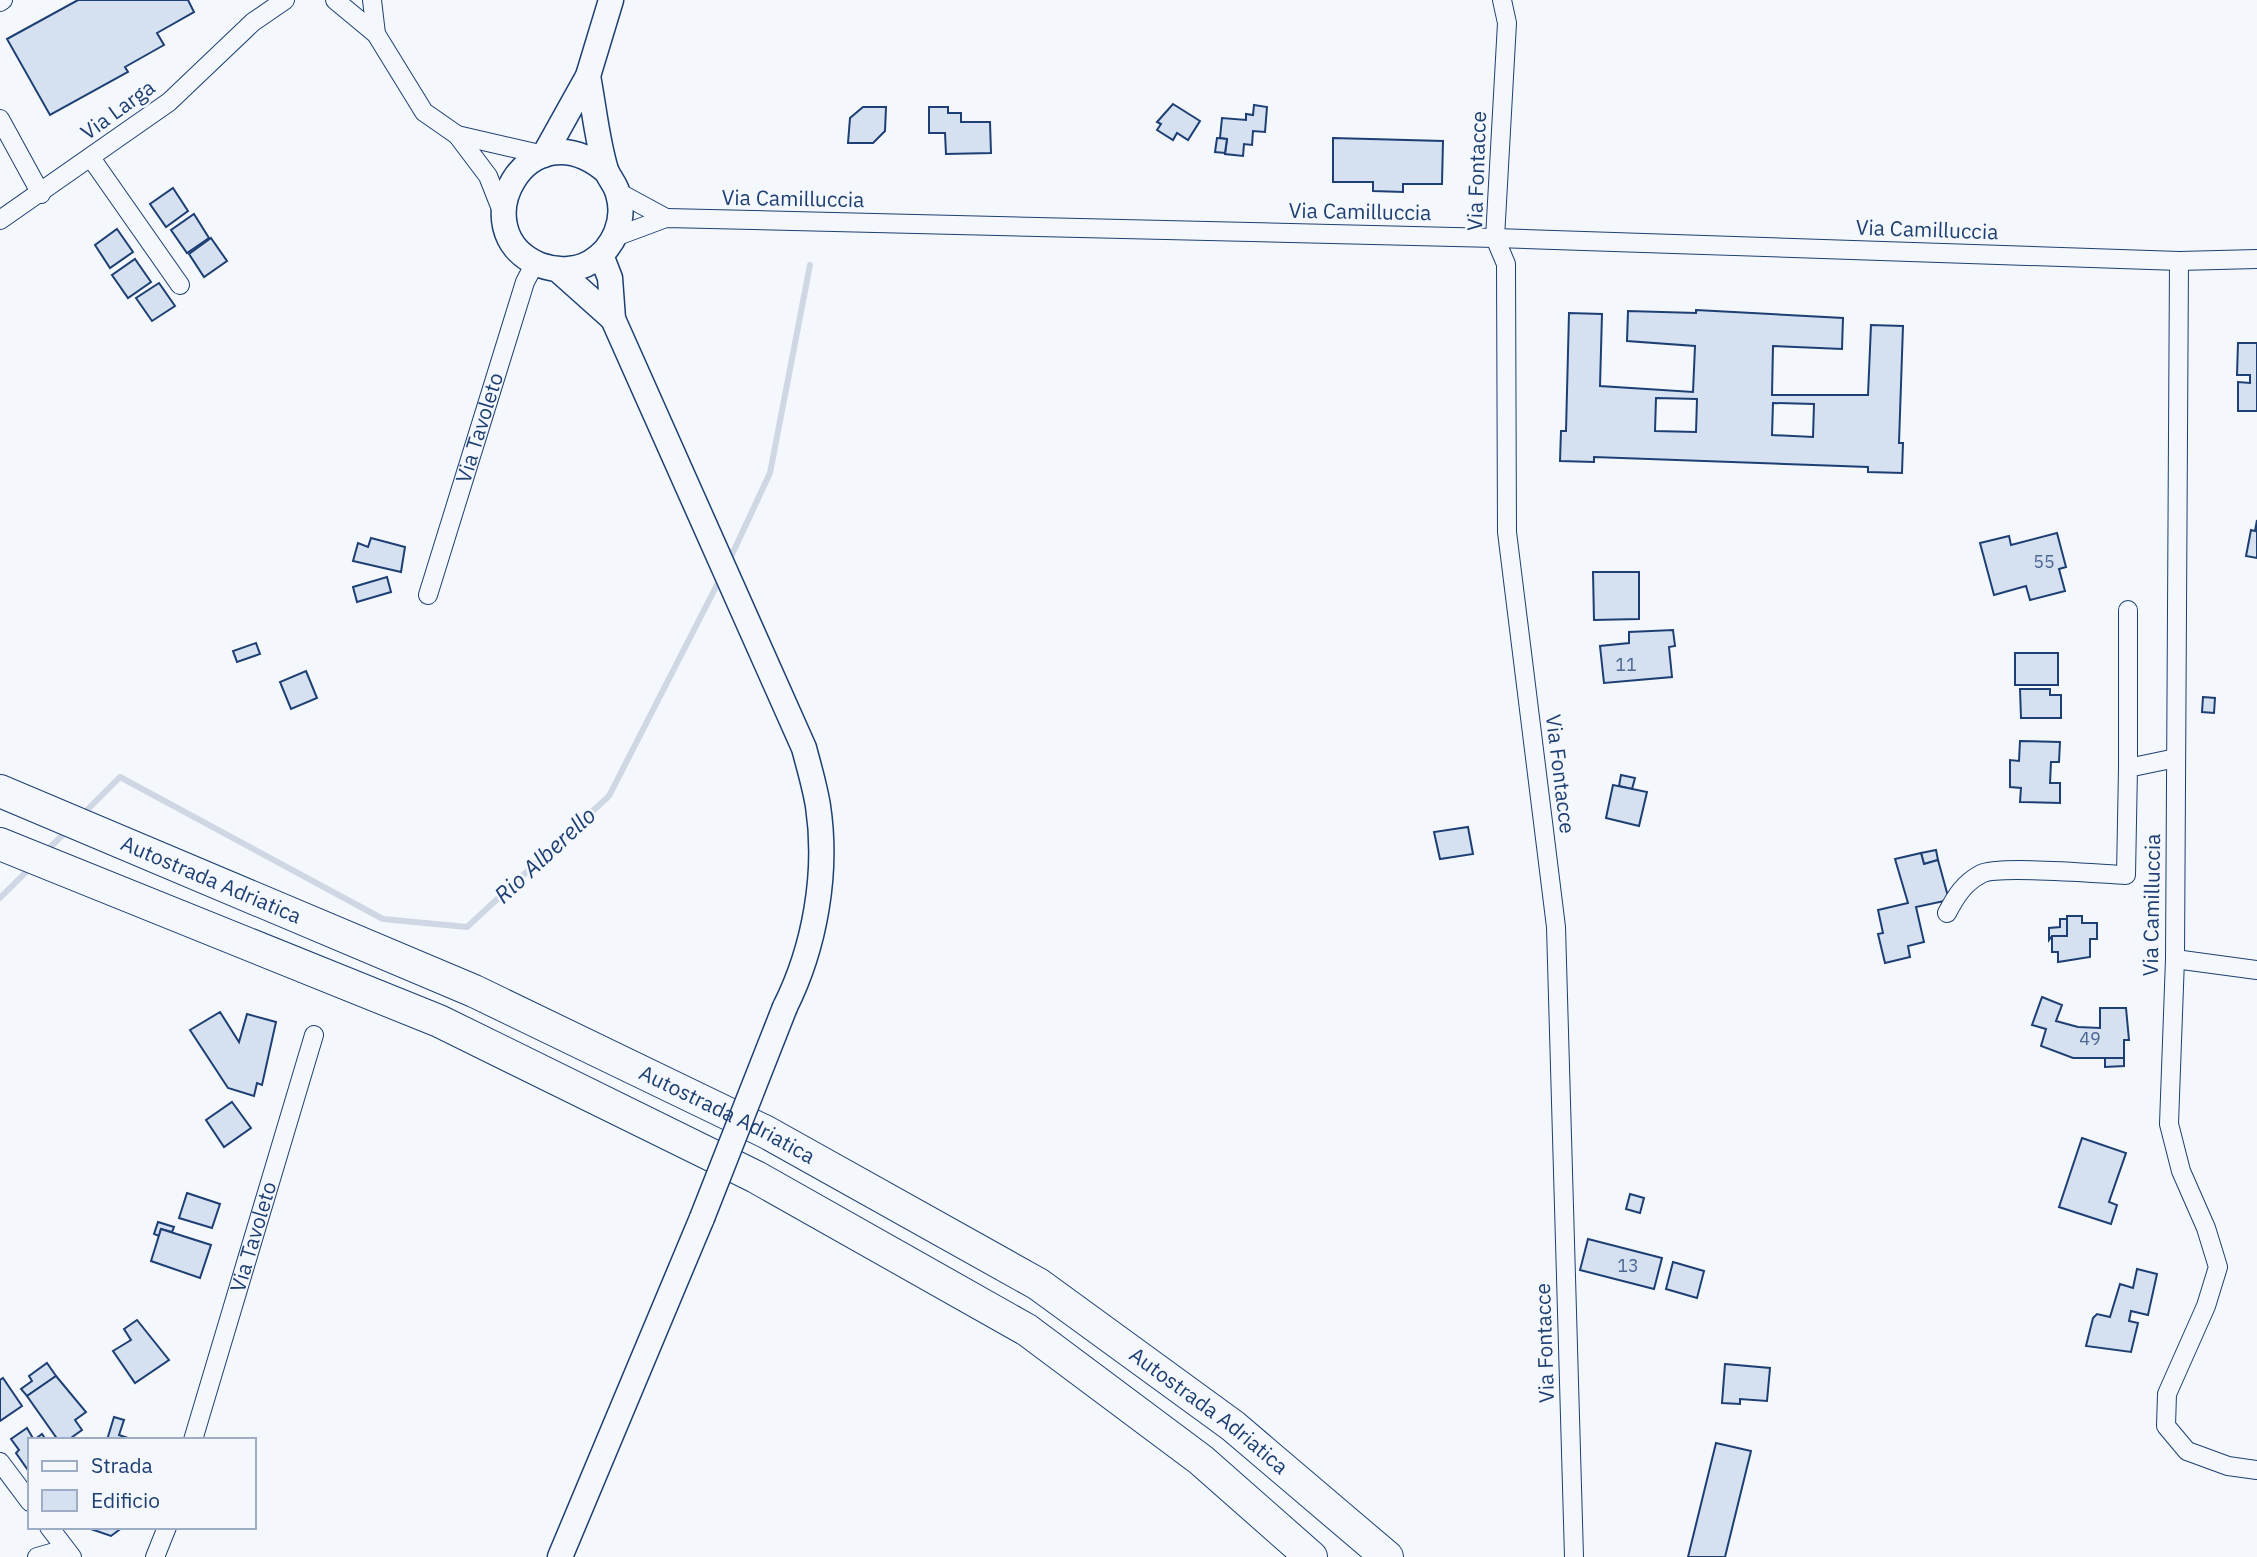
<svg xmlns="http://www.w3.org/2000/svg" width="2257" height="1557" font-family="'IBM Plex Sans',sans-serif">
  <style>
    .lines { fill: none; stroke-linecap: round; stroke-linejoin: round }
    .stream { stroke: #cfd7e4; stroke-width: 6 }
    .building { fill: #d5e0f0; stroke: #1d3f73; stroke-width: 2; fill-rule: evenodd }
    .street-casing { stroke: #1d3f73; stroke-width: 20 }
    .secondary-casing { stroke: #1d3f73; stroke-width: 27 }
    .highway-casing { stroke: #1d3f73; stroke-width: 34 }
    .street { stroke: #f4f7fb; stroke-width: 18 }
    .secondary { stroke: #f4f7fb; stroke-width: 24 }
    .highway { stroke: #f4f7fb; stroke-width: 32 }
    .secondary-bridge-casing { stroke: #1d3f73; stroke-width: 27; stroke-linecap: butt }
    .secondary-bridge { stroke: #f4f7fb; stroke-width: 24 }
    .labels { text-anchor: middle; stroke-width: 5; stroke-linejoin: round; paint-order: stroke }
    .number-label { font-size: 18px; fill: #4b6792 }
    .street-label { font-size: 21px; fill: #1d3f73; stroke: #f4f7fb }
    .water-label { font-size: 23px; font-style: italic; fill: #1d3f73; stroke: #f4f7fb }
  </style>
  <rect width="100%" height="100%" fill="#f4f7fb"/>
  <g class="lines">
    <!-- stream -->
    <g class="stream">
      <path d="M729,561L770,473L810,265"/>
      <path d="M81,816L120,777L383,919L467,927L609,796L721,577"/>
      <path d="M44,853L69,829"/>
      <path d="M0,898L32,866"/>
    </g>
  </g>
  <!-- building -->
  <g class="building">
    <path d="M78,0H188L194,12L157,33L164,45L125,67L128,72L50,115L7,39Z"/>
    <path d="M1173,104L1200,121L1188,140L1177,133L1173,140L1157,130L1161,124L1157,122Z"/>
    <path d="M1254,105L1267,107L1265,132L1253,131L1252,145L1244,144L1243,156L1225,154L1227,139L1220,138L1222,118L1246,120V114L1253,115Z"/>
    <path d="M863,107H886L885,131L873,143H848L850,118Z"/>
    <path d="M929,107H948V113H961V122H990L991,153L946,154L945,133H929Z"/>
    <path d="M1217,138L1227,139L1225,153L1215,152Z"/>
    <path d="M1333,138L1443,141L1442,184H1403V192L1373,191V182H1333Z"/>
    <path d="M173,188L188,211L166,227L150,204Z"/>
    <path d="M194,214L209,238L187,253L171,230Z"/>
    <path d="M117,229L133,252L110,268L95,245Z"/>
    <path d="M211,238L227,261L204,277L189,254Z"/>
    <path d="M135,259L151,282L128,298L112,275Z"/>
    <path d="M159,283L175,306L152,321L136,298Z"/>
    <path d="M1696,310L1843,318L1842,349L1773,346L1772,395H1868L1871,325L1903,326L1899,443H1903L1902,473L1868,472V467L1594,457V462L1560,461L1561,431H1566L1569,313L1602,314L1600,386L1693,392L1695,346L1627,341L1628,311L1696,313ZM1656,398L1697,399L1696,432L1655,431ZM1773,403L1814,404L1813,437L1772,435Z"/>
    <path d="M2238,343H2257V411H2238V382L2250,383V375H2237Z"/>
    <path d="M2257,520V558L2246,556L2251,530L2255,531Z"/>
    <path d="M2057,533L2066,567L2059,569L2065,591L2030,600L2026,586L1994,595L1980,543L2009,536L2011,545Z"/>
    <path d="M371,538L405,547L401,572L353,561L358,543L368,547Z"/>
    <path d="M1593,572H1639V619L1594,620Z"/>
    <path d="M387,577L391,592L357,602L353,587Z"/>
    <path d="M1673,630L1675,646L1669,647L1672,677L1604,683L1600,646L1629,643V632Z"/>
    <path d="M256,643L260,654L237,662L233,651Z"/>
    <rect x="2015" y="653" width="43" height="32"/>
    <path d="M306,671L317,698L291,709L280,682Z"/>
    <path d="M2020,689H2050V695H2061V718H2021Z"/>
    <path d="M2203,697L2215,698L2214,713L2202,712Z"/>
    <path d="M2020,741L2060,742L2059,762H2051L2050,783H2060V803L2020,802L2021,788L2010,787V760L2019,761Z"/>
    <path d="M1621,775L1635,778L1632,789L1619,786Z"/>
    <path d="M1613,785L1647,792L1639,826L1606,818Z"/>
    <path d="M1468,827L1473,854L1440,859L1434,832Z"/>
    <path d="M1936,850L1938,860L1924,864L1921,853Z"/>
    <path d="M1921,853L1924,864L1938,860L1949,900L1916,907L1924,942L1908,946L1910,957L1885,963L1878,934L1883,933L1878,910L1908,903L1895,859Z"/>
    <path d="M2067,916H2082V923H2097V939H2090V957L2058,962V952H2052V936H2067Z"/>
    <path d="M2060,919H2067V936H2052L2049,940V928L2060,927Z"/>
    <path d="M2042,997L2062,1005L2056,1021L2078,1027L2100,1028V1008H2126L2129,1040H2124V1058H2073L2041,1046L2046,1029L2032,1025Z"/>
    <path d="M220,1012L239,1042L247,1014L276,1022L262,1085L257,1083L254,1096L228,1088L190,1030Z"/>
    <path d="M2105,1058H2124V1066L2105,1067Z"/>
    <path d="M232,1102L251,1128L224,1147L206,1120Z"/>
    <path d="M2082,1138L2126,1153L2109,1202L2117,1205L2111,1224L2059,1207Z"/>
    <path d="M187,1193L220,1204L212,1228L179,1218Z"/>
    <path d="M1630,1194L1644,1198L1640,1213L1626,1209Z"/>
    <path d="M158,1222L174,1227L172,1232L161,1229L159,1236L154,1234Z"/>
    <path d="M161,1229L211,1245L200,1278L151,1261Z"/>
    <path d="M1588,1239L1662,1258L1654,1289L1580,1270Z"/>
    <path d="M1673,1262L1704,1271L1697,1298L1666,1289Z"/>
    <path d="M2137,1269L2157,1274L2148,1315L2131,1311L2129,1321L2138,1323L2131,1352L2086,1346L2093,1318L2097,1314L2110,1317L2120,1284L2133,1288Z"/>
    <path d="M137,1320L169,1360L135,1383L113,1351L131,1340L124,1329Z"/>
    <path d="M47,1363L56,1376L27,1396L21,1389L32,1381L29,1376Z"/>
    <path d="M1725,1364L1770,1368L1767,1401L1740,1399V1404L1722,1403Z"/>
    <path d="M56,1376L86,1412L75,1420L82,1430L68,1440H58L27,1396Z"/>
    <path d="M3,1378L22,1406L0,1421V1380Z"/>
    <path d="M114,1417L124,1420L119,1435L134,1440H107Z"/>
    <path d="M27,1428L34,1440L42,1434L46,1440H30V1473L16,1453L19,1450L11,1439Z"/>
    <path d="M1716,1443L1751,1451L1725,1557H1688Z"/>
    <path d="M85,1527H123L111,1536Z"/>
  </g>
  <g class="lines">
    <!-- street casing -->
    <g class="street-casing">
      <g id="street">
        <path d="M335,0L376,34L424,112L457,135L488,176L503,214"/>
        <path d="M372,0L376,34"/>
        <path d="M1502,0L1507,23L1495,238L1506,264L1507,532L1556,927L1574,1557"/>
        <path d="M0,2L3,0"/>
        <path d="M0,119L41,194"/>
        <path d="M457,135L544,155"/>
        <path d="M91,158L180,285"/>
        <path d="M618,192L666,218"/>
        <path d="M0,220L169,102L253,22L285,0"/>
        <path d="M615,237L666,218L1495,238L2179,261L2257,259"/>
        <path d="M2179,261L2175,959L2169,1124L2181,1171L2206,1228L2218,1267L2206,1306L2167,1394L2166,1426L2187,1451L2228,1466L2257,1470"/>
        <path id="s1" d="M428,595L525,282L535,263"/>
        <path d="M2128,610V768"/>
        <path d="M1947,913C1956,896 1964,883 1981,874C1998,865 2100,874 2126,875L2128,768L2176,758"/>
        <path d="M2175,959L2257,970"/>
        <path id="s2" d="M193,1440L314,1035"/>
        <path d="M0,1462L30,1502"/>
        <path d="M49,1527L72,1557"/>
        <path d="M37,1557L65,1549"/>
        <path d="M155,1557L167,1527"/>
      </g>
    </g>
    <!-- secondary casing -->
    <g class="secondary-casing">
      <g id="secondary">
        <path d="M588,76C594,107 597,141 606,170C609,178 616,185 618,194C626,220 614,248 591,262C576,271 556,271 540,265C459,232 528,103 607,172"/>
        <path d="M544,155L588,76L611,0"/>
        <path d="M601,255L610,278L613,319L804,748C809,767 815,787 818,806C828,873 815,947 785,1007"/>
        <path d="M557,269L613,319"/>
        <path d="M560,1557L702,1218"/>
      </g>
    </g>
    <!-- highway casing -->
    <g class="highway-casing">
      <g id="highway">
        <path id="s3" d="M0,791L474,991L766,1132L1038,1284L1233,1426L1387,1557"/>
        <path d="M0,844L439,1021L756,1177L1027,1330L1201,1460L1311,1557"/>
      </g>
    </g>
    <!-- street -->
    <use href="#street" class="street"/>
    <!-- secondary -->
    <use href="#secondary" class="secondary"/>
    <!-- highway -->
    <use href="#highway" class="highway"/>
    <!-- secondary-bridge casing -->
    <g class="secondary-bridge-casing">
      <path id="secondary-bridge" d="M702,1218L785,1007"/>
    </g>
    <!-- secondary-bridge -->
    <use href="#secondary-bridge" class="secondary-bridge"/>
  </g>
  <g class="labels">
    <!-- number labels -->
    <g class="number-label">
      <text x="2044" y="568">55</text>
      <text x="1626" y="671">11</text>
      <text x="2090" y="1045">49</text>
      <text x="1628" y="1272">13</text>
    </g>
    <!-- street labels -->
    <g class="street-label">
      <text transform="translate(118 110) rotate(-36)" y="7">Via Larga</text>
      <text transform="translate(1477 171) rotate(-88)" y="7">Via Fontacce</text>
      <text transform="translate(793 199) rotate(1)" y="7">Via Camilluccia</text>
      <text transform="translate(1360 212) rotate(1)" y="7">Via Camilluccia</text>
      <text transform="translate(1927 230) rotate(2)" y="7">Via Camilluccia</text>
      <text dy="7" stroke="none"><textPath href="#s1" startOffset="175">Via Tavoleto</textPath></text>
      <text transform="translate(1560 774) rotate(83)" y="7">Via Fontacce</text>
      <text dy="7" stroke="none"><textPath href="#s3" startOffset="229">Autostrada Adriatica</textPath></text>
      <text transform="translate(2152 905) rotate(-89)" y="7">Via Camilluccia</text>
      <text dy="7" stroke="none"><textPath href="#s3" startOffset="796">Autostrada Adriatica</textPath></text>
      <text dy="7" stroke="none"><textPath href="#s2" startOffset="212">Via Tavoleto</textPath></text>
      <text transform="translate(1545 1343) rotate(-92)" y="7">Via Fontacce</text>
      <text dy="7" stroke="none"><textPath href="#s3" startOffset="1363">Autostrada Adriatica</textPath></text>
    </g>
    <!-- water labels -->
    <g class="water-label">
      <text transform="translate(545 855) rotate(-43)" y="8">Rio Alberello</text>
    </g>
  </g>
  <!-- legend -->
  <rect x="28" y="1438" width="228" height="91" fill="#f4f7fb" stroke="#9eadc5" stroke-width="2"/>
  <rect x="42" y="1461" width="35" height="10" fill="#f4f7fb" stroke="#9eadc5" stroke-width="2"/>
  <text x="91" y="1473" font-size="21" fill="#1d3f73">Strada</text>
  <rect x="42" y="1490" width="35" height="21" fill="#d5e0f0" stroke="#9eadc5" stroke-width="2"/>
  <text x="91" y="1508" font-size="21" fill="#1d3f73">Edificio</text>
</svg>
